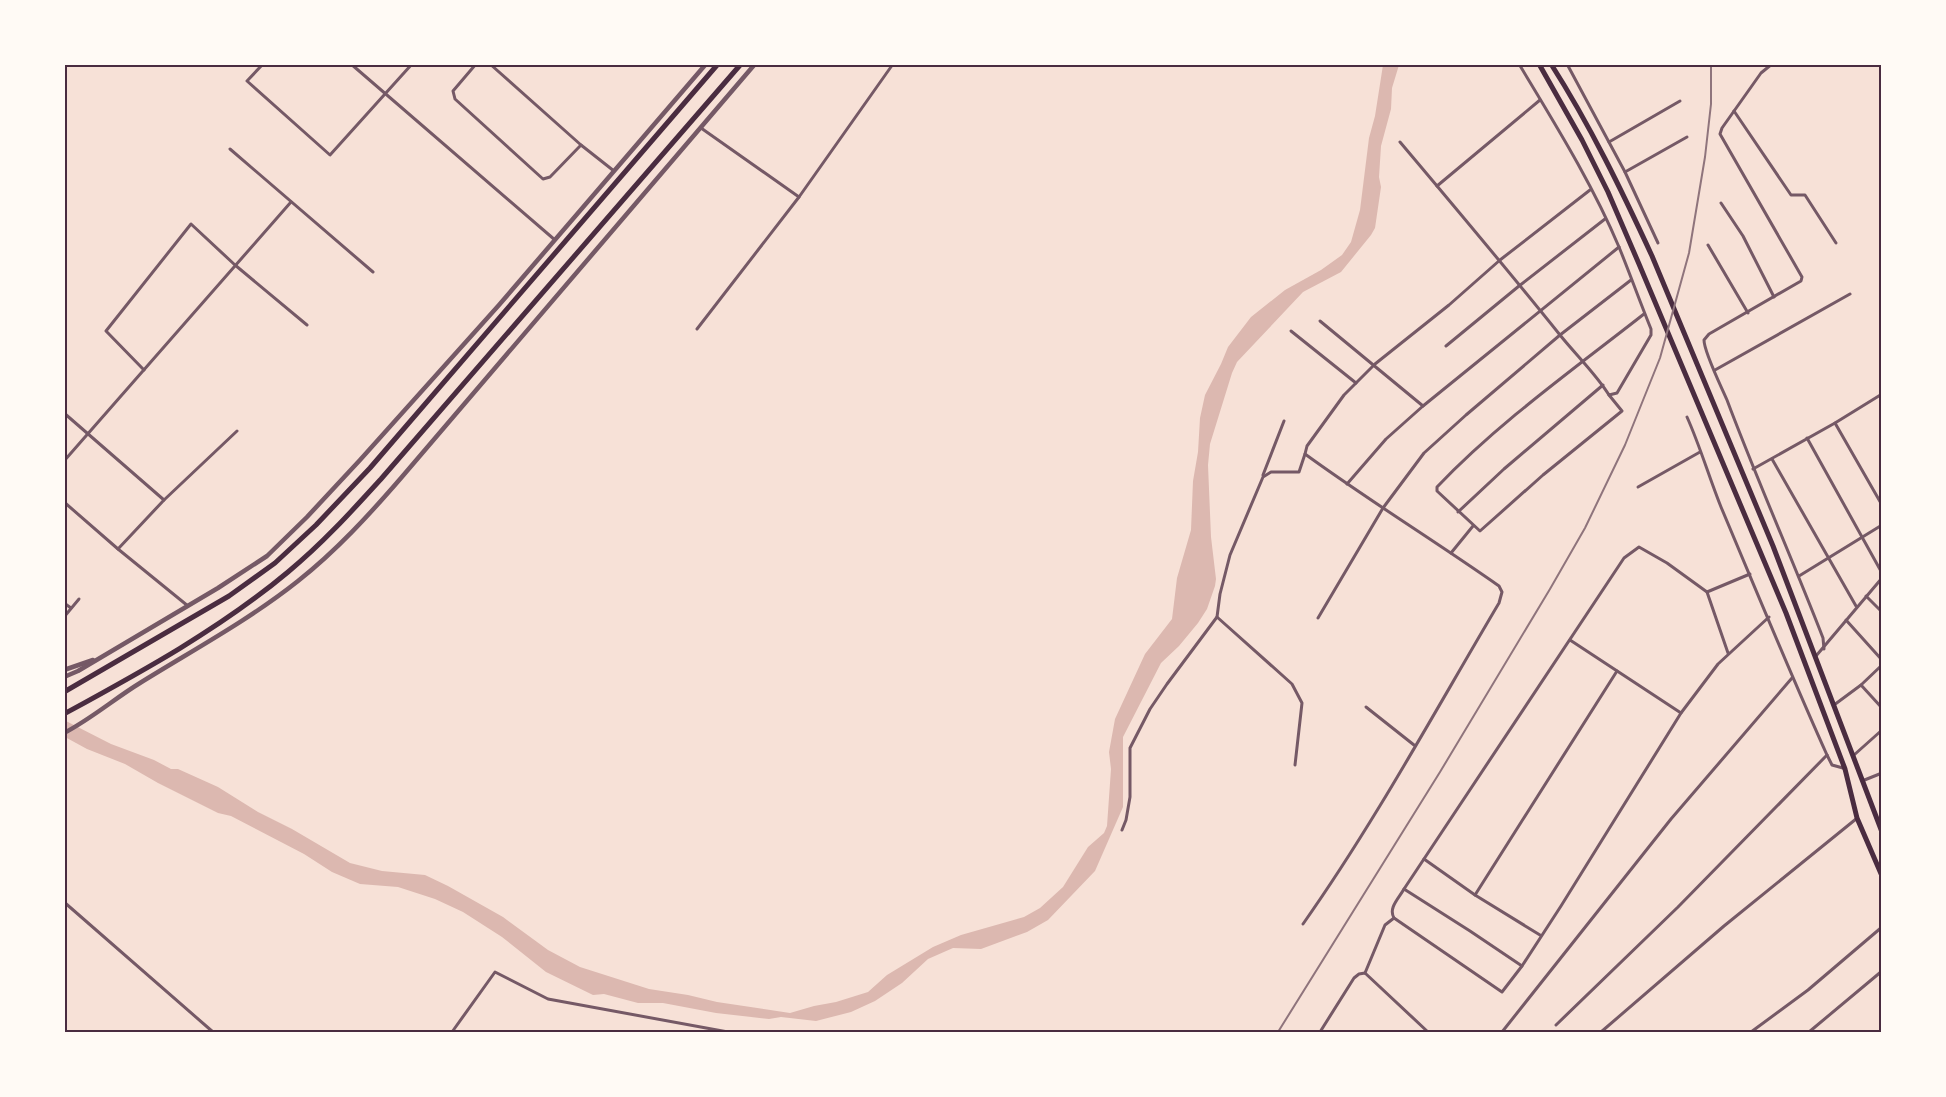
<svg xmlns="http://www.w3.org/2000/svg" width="1946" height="1097" font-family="'DejaVu Sans',sans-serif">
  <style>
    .water { fill: #dcb8b0 }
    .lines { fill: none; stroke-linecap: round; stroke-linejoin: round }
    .minor { stroke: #755966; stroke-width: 3 }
    .tertiary { stroke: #755966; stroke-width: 4.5 }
    .trunk { stroke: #4a2c40; stroke-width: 5 }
    .rail { stroke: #8f747c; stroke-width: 2 }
    .neatline { fill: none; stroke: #4a2c40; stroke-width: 2 }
  </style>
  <rect width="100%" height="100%" fill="#f7e1d7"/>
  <!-- water -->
  <path class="water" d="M1383,65H1399L1392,88L1391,109L1381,146L1379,177L1381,187L1375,228L1371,235L1341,272L1303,292L1237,362L1232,373L1210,444L1208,465L1211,537L1216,579L1215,586L1207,609L1198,623L1179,646L1161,663L1123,737V807L1095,871L1048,920L1027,932L981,949L953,948L928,959L902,983L875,1001L851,1012L816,1021L781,1017L769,1019L716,1013L663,1003H638L604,994L593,995L546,972L502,937L463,912L435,899L398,887L360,884L332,872L304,854L231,816L218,813L158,783L125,764L87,749L65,737L64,720L111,744L154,760L171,769H178L218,787L258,812L292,829L350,863L382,871L425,875L448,886L503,917L548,950L580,967L649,989L688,995L717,1002L790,1013L814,1006L836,1002L868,992L887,975L933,947L961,935L1024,917L1040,908L1063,887L1088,847L1104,833L1107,826L1111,769L1109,752L1115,719L1145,654L1172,619L1177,578L1191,530L1193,481L1198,452L1200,418L1205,395L1221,364L1228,347L1251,317L1285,290L1321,270L1342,255L1351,242L1360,210L1369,138L1375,116Z"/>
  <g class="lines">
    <!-- minor -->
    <g class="minor">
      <path d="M263,64L247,81L330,155L412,64"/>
      <path d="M351,64L555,240"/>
      <path d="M476,64L453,91L455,99L543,179L550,177L581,145L614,171"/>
      <path d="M490,64L581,145"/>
      <path d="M1567,64L1625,172L1658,243"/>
      <path d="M1772,64L1761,73L1722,128L1720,134L1802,277L1801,281L1709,334L1704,340C1704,352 1721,386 1727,400C1757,480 1792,558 1823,638L1824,649"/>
      <path d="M1734,111L1791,195H1805L1836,243"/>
      <path d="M701,128L799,197"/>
      <path d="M1400,142C1454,206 1508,270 1560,335C1576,355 1596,374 1609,395L1617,393L1651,335V329C1640,302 1630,274 1619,247C1592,183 1555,124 1519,64"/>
      <path d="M1609,142L1680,101"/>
      <path d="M230,149L373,272"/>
      <path d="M1625,172L1687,137"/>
      <path d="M1437,186L1540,100"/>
      <path d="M1721,203L1743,236L1774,297"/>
      <path d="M1708,245L1748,313"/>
      <path d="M1320,321L1423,406"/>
      <path d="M697,329L799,197L893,64"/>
      <path d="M1291,331L1356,383"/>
      <path d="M1446,346L1519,286L1605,219"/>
      <path d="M144,370L106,331L191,224L235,265L307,325"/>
      <path d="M1715,370L1850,294"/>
      <path d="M1609,395L1622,411L1543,475L1480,531L1437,491V487C1499,422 1574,369 1644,314"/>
      <path d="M64,413L164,500"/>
      <path d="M1687,417C1700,446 1709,477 1721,507C1756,590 1790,673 1827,755L1832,765L1843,768"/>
      <path d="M1835,423L1882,505"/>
      <path d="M1807,438L1882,573"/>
      <path d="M1772,459L1856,606"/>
      <path d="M64,461L291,202"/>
      <path d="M1753,469L1835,423L1882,394"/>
      <path d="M1263,475L1284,421"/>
      <path d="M1347,484L1386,439L1423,406L1619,247"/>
      <path d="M1638,487L1700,452"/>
      <path d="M64,502L118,549L188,606"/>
      <path d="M1458,512L1504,469L1603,385"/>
      <path d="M118,549L164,500L237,431"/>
      <path d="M1451,553L1473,526"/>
      <path d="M1799,576L1882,525"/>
      <path d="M1707,592L1750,574"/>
      <path d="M1866,596L1882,612"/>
      <path d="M64,603L71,608"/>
      <path d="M64,617L79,599"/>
      <path d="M1217,617L1292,684L1302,703L1295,765"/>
      <path d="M1318,618L1383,508L1424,453L1466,415L1560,335L1631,280"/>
      <path d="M1846,620L1882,660"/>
      <path d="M1570,640L1681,713"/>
      <path d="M1728,653L1707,592L1667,563L1639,547L1624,558L1404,889C1399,898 1388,908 1394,918L1502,992L1522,966L1561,906L1681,713L1718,664L1769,617"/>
      <path d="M1816,656L1882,578"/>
      <path d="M1861,685L1882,708"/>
      <path d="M1834,705L1861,685L1882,665"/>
      <path d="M1366,707L1414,745"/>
      <path d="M1854,755L1882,730"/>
      <path d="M1862,781L1882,773"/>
      <path d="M1122,830L1126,820L1130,797V748L1150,709L1167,684L1217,617L1220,594L1230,555L1263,477L1271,472H1299L1305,454"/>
      <path d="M1424,859L1475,895L1540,935"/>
      <path d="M1404,889L1470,931L1522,966"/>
      <path d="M1475,895L1617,671"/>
      <path d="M64,902L213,1032"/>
      <path d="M1303,924C1375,822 1435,711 1499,603L1502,592L1499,586C1435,541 1368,500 1305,454L1307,446L1344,395L1375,364L1449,305L1500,260L1590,190"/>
      <path d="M1365,973L1385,925L1394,918"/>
      <path d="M1556,1025L1678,907L1827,755"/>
      <path d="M452,1032L495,972L548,999L728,1032"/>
      <path d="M1320,1032L1354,978L1359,974L1365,973L1428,1032"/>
      <path d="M1502,1032L1671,819L1792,678"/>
      <path d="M1601,1032L1724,926L1856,819"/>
      <path d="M1751,1032L1808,990L1882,927"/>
      <path d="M1809,1032L1882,971"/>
    </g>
    <!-- tertiary -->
    <g class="tertiary">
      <path d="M64,670L93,660"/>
      <path d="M64,677L78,671L218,588L267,556L307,517L360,460L499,305L706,64"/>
      <path d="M64,733C91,719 114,699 140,683C193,650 249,620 298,581C336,551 369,515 401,478L755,64"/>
    </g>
    <!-- trunk -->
    <g class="trunk">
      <path d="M1539,64L1582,140L1608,192L1639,264L1786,613L1845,769L1857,818L1882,876"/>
      <path d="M1551,64C1590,125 1622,191 1652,256L1773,546L1882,832"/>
      <path d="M64,692L229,596L275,563L316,525L370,468L718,64"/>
      <path d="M64,714C141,672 220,629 288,572C322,544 351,512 381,479L741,64"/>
    </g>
    <!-- rail -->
    <path class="rail" d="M1278,1032L1440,772L1550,589L1585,528L1625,445L1660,358L1689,253L1705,157L1711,104V64"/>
  </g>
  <!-- border -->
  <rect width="1946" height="1097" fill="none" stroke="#fffaf5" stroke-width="132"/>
  <rect x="66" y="66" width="1814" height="965" class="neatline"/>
</svg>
